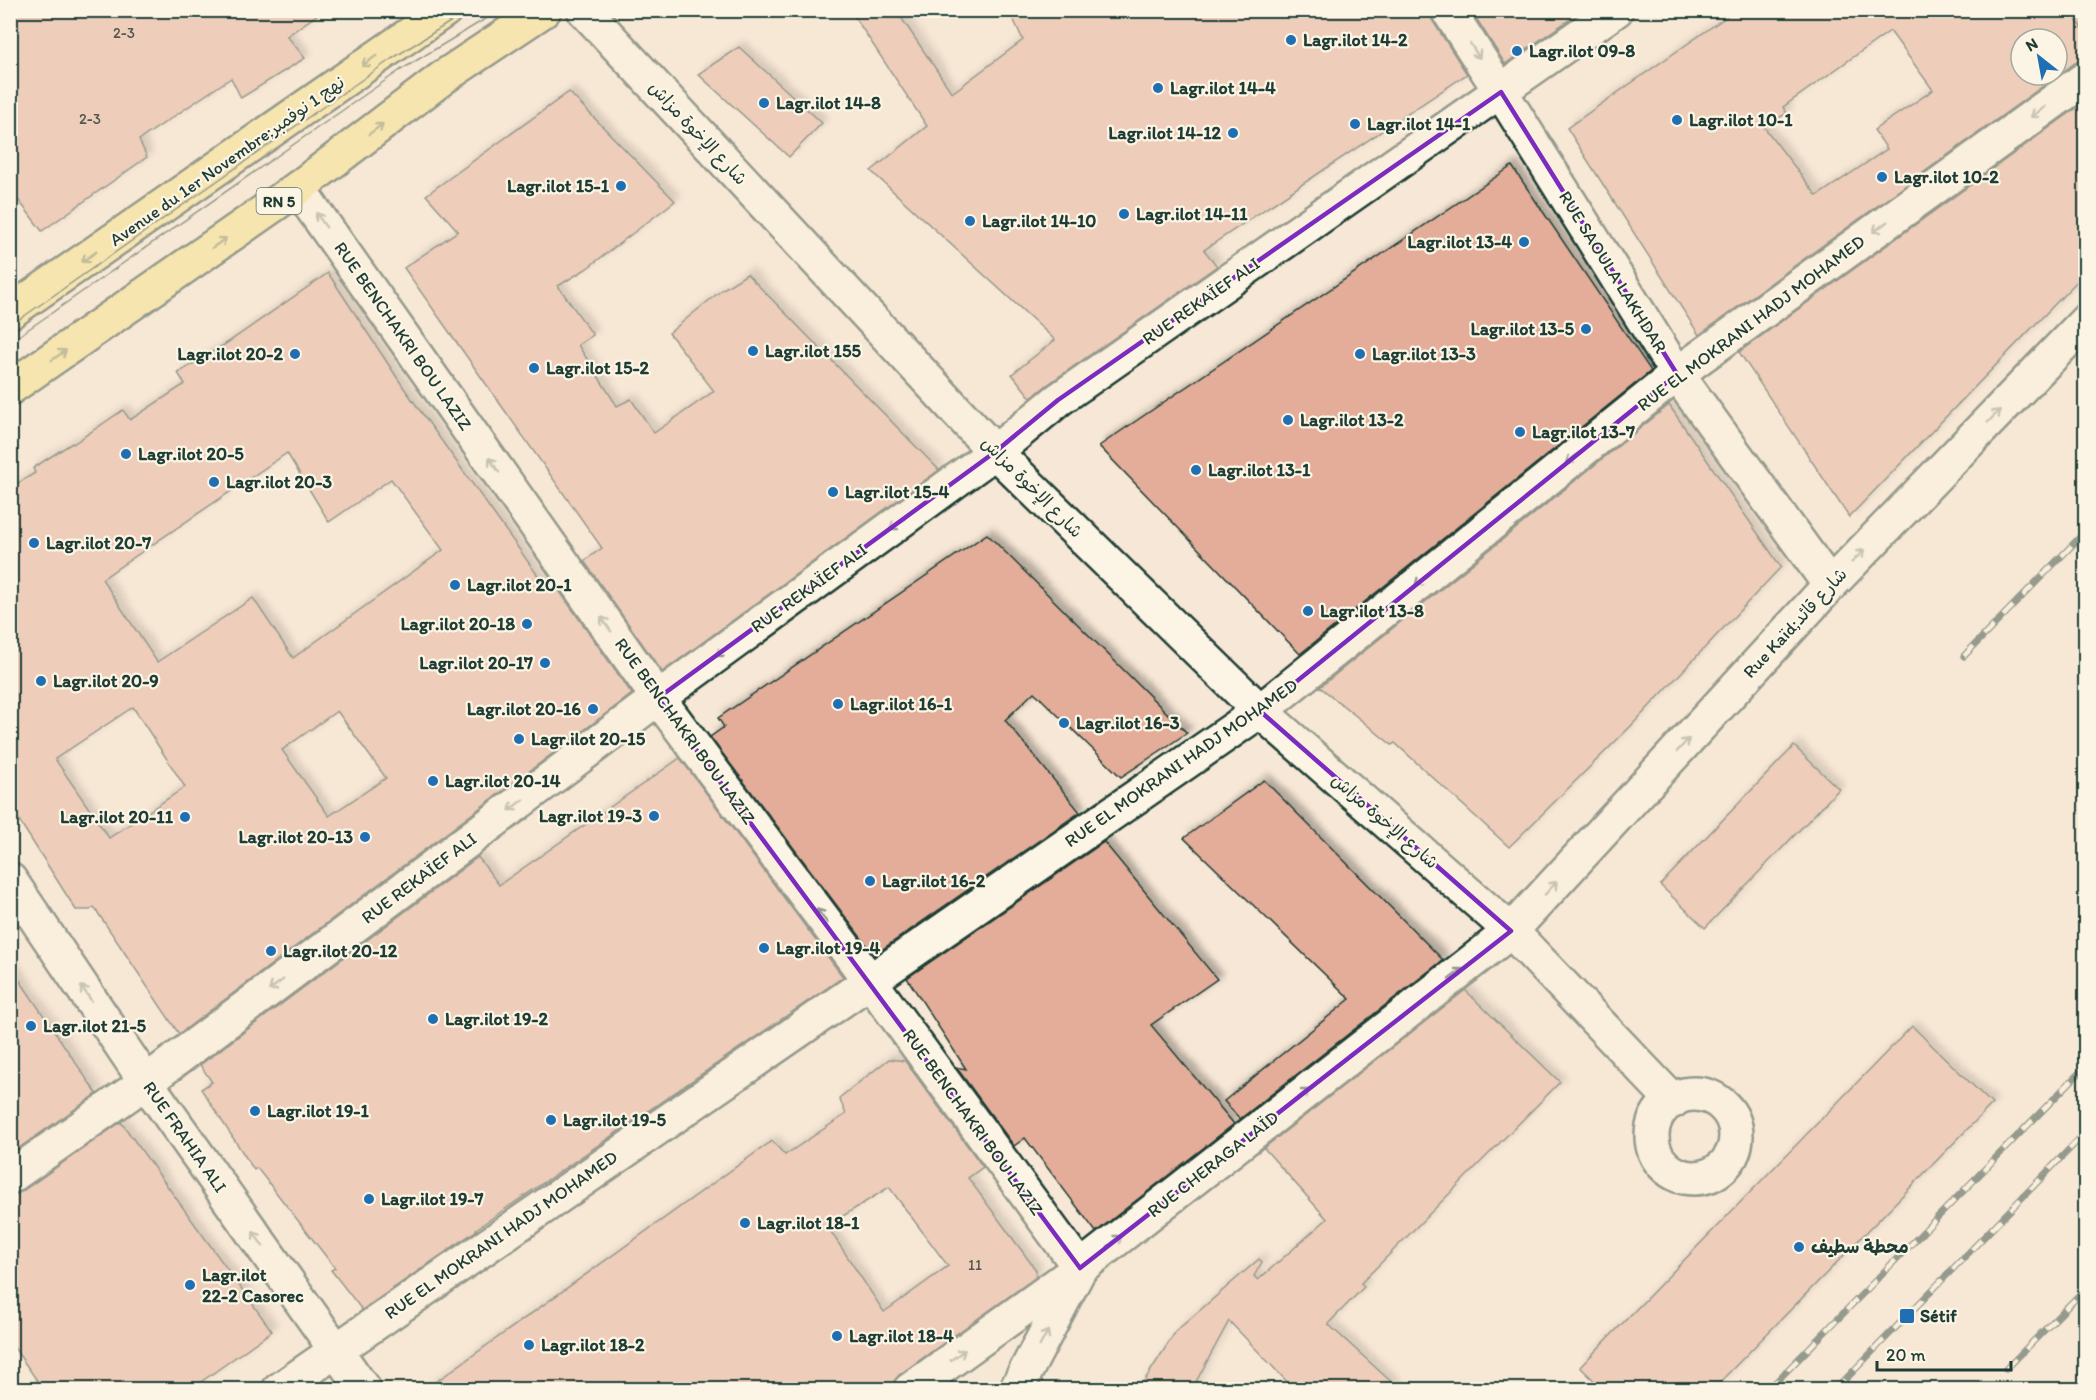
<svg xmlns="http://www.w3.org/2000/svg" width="2096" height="1400" font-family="Itim,'Playpen Sans Arabic',sans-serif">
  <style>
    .building { fill: #e3ad99; stroke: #1f3d34; stroke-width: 1.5; fill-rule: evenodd; filter: url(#shadow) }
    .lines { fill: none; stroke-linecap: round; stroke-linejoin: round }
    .minor-casing { stroke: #1f3d34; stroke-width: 38 }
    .tertiary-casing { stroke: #1f3d34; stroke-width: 38 }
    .primary-casing { stroke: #1f3d34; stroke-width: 38 }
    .minor { stroke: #fcf5e5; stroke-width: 33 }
    .tertiary { stroke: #fcf5e5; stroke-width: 33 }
    .primary { stroke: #f7e281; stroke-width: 33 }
    .tram { stroke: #1f3d34; stroke-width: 1.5 }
    .rail-casing { stroke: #1f3d34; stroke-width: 7 }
    .rail { stroke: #fcf5e5; stroke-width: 4.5; stroke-dasharray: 14; stroke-linecap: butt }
    .oneway { stroke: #8e998c }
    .oneway2 { stroke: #808757 }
    .marked { fill: none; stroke: #7b2cbf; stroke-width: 4.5; stroke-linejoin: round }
    .poi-dot { fill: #1f6fb2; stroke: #fcf5e5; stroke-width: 2 }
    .labels { text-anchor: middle; stroke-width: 4.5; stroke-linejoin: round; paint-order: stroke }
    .number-label { font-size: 15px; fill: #50594d }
    .shield { fill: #fcf5e5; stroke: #617469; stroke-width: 1.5 }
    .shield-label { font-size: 16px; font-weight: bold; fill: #1f3d34 }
    .poi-label { font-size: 18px; font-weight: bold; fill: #1f3d34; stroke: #fcf5e5; text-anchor: start }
    .street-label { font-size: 18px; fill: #1f3d34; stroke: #fcf5e5 }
  </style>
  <defs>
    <filter id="shadow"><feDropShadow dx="5.5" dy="-5.5" stdDeviation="3" flood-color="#0004"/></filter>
  </defs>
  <rect width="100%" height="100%" fill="#f7e7d6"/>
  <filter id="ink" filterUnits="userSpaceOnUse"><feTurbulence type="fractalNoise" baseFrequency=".0167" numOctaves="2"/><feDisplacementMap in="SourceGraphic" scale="12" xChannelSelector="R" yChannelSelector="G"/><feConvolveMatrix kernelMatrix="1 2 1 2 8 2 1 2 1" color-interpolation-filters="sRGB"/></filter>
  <g filter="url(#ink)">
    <!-- building -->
    <g class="building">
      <path d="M10,10H324L287,36L305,58L241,98L231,78L139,140L147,157L42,231L10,189Z"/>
      <path d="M850,10H896L952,93L1023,40L1009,10H1429L1432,20L1467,74L1204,250L1217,266L1047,385L1031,398L1012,374L1055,340L871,171L927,126Z"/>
      <path d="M1471,10H1583L1505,64Z"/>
      <path d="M1736,10H2070L2085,33V60L2075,63L1699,335L1567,128ZM1890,31L1933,90L1874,130L1887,149L1817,196L1764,127L1787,113L1783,107ZM2021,39H2057V75H2021Z"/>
      <path d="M739,47L822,123L789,157L698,74Z"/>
      <path d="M569,92L675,201L586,269L558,286L593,335L578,345L617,406L631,399L654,433L714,391L669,333L723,289L747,274L939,470L662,672L584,561L602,548L404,268L458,231L426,195Z"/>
      <path d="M2085,102V273L1849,517L1739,352Z"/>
      <path d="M1512,166L1651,371L1300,654L1099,446Z"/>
      <path d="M328,273L404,388L546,587L553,582L632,694L179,1034L94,907L90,910H76L10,806V488L35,473L33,468L72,443L73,444L123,410L130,420L185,384L178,373L227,343ZM287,453L329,522L391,479L443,550L293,658L253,598L157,662L102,579ZM133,707L185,787L109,838L55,759ZM337,711L386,778L329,816L282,750Z"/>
      <path d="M1669,405L1781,567L1630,727L1509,847L1395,743L1392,745L1320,687Z"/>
      <path d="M987,534L1187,733L1121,777L1034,692L1005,720L1080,812L874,955L710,737L724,727L718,718Z"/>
      <path d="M1794,746L1839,789L1705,928L1660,885Z"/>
      <path d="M680,758L843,977L476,1229L477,1230L362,1310L331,1270L335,1268L257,1168L254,1170L201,1089L212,1082L200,1065L478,857L499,885Z"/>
      <path d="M1264,780L1443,960L1240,1119L1224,1101L1350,999L1184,838Z"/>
      <path d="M1104,842L1217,979L1151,1025L1234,1124L1096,1232L1025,1138L1014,1146L956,1067L966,1069L907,978Z"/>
      <path d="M10,966L97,1094L10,1154Z"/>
      <path d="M1465,990L1560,1082L1361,1283L1364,1287L1328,1324L1399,1389H1294L1229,1321L1192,1389H1139L1176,1331L1259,1259L1262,1262L1254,1276L1258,1280L1327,1219L1264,1148Z"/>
      <path d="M1912,1026L1992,1104L1713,1389H1603L1580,1367Z"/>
      <path d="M889,1059L905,1061L983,1167L968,1178L1036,1270L1035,1278L899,1375L889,1389H426L772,1141L785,1155L846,1114L839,1098ZM889,1187L948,1266L884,1312L827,1226Z"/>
      <path d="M121,1122L272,1331L191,1389H43L10,1342V1196L21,1192Z"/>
    </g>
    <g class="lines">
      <!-- minor casing -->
      <g class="minor-casing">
        <g id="minor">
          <path d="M584,10L995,452L1260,711L1511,931L1673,1101"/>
          <path d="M1448,10L1501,92L1677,374L1830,585"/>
          <path d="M298,188L658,698L870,981L1080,1268L1016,1390"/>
          <path d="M10,880L146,1082L364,1390"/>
          <circle cx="1694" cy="1136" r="42"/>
          <path d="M10,1177L146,1082L658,698L995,452L1058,400L1616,10"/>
          <path d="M279,1390L1260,711L1677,374L2086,78"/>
        </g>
      </g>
      <!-- tertiary casing -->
      <g class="tertiary-casing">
        <path id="tertiary" d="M910,1390L1080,1268L1511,931L1830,585L2086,321"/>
      </g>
      <!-- primary casing -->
      <g class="primary-casing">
        <g id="primary">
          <path d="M10,312L445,10"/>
          <path d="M10,388L298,188L445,76L544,10"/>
        </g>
      </g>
      <!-- minor -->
      <use href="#minor" class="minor"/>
      <!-- tertiary -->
      <use href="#tertiary" class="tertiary"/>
      <!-- primary -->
      <use href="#primary" class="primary"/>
      <!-- tram -->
      <g class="tram">
        <path d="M10,326L390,60L469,10"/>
        <path d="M10,342L399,71L500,10"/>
      </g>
      <!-- rail casing -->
      <g class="rail-casing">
        <g id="rail">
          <path d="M1964,656L2086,531"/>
          <path d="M2006,1369L2086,1288"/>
          <path d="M1768,1390L2086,1066"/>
          <path d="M1835,1390L2086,1132"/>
        </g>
      </g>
      <!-- rail -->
      <use href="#rail" class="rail"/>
    </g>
    <!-- one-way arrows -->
    <defs><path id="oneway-shaft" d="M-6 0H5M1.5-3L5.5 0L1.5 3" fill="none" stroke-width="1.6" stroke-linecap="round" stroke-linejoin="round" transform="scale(1.5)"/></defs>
    <g class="oneway">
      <use href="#oneway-shaft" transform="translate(1475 51) rotate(57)"/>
      <use href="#oneway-shaft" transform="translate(2038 112) rotate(144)"/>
      <use href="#oneway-shaft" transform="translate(321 220) rotate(-125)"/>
      <use href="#oneway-shaft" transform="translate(1880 227) rotate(144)"/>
      <use href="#oneway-shaft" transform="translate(1994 416) rotate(-46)"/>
      <use href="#oneway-shaft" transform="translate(1573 458) rotate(141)"/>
      <use href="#oneway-shaft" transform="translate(494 465) rotate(-125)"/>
      <use href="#oneway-shaft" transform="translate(897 524) rotate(144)"/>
      <use href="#oneway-shaft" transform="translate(1858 556) rotate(-46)"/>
      <use href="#oneway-shaft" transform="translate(1422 580) rotate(141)"/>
      <use href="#oneway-shaft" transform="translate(606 624) rotate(-125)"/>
      <use href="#oneway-shaft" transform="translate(723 651) rotate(144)"/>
      <use href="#oneway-shaft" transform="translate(1683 745) rotate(-47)"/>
      <use href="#oneway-shaft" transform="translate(516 805) rotate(143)"/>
      <use href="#oneway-shaft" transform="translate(1551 888) rotate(-47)"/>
      <use href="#oneway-shaft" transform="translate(822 916) rotate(-127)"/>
      <use href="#oneway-shaft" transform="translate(1456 974) rotate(-38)"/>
      <use href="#oneway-shaft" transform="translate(276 985) rotate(143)"/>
      <use href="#oneway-shaft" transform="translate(86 993) rotate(-124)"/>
      <use href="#oneway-shaft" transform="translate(1302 1095) rotate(-38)"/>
      <use href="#oneway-shaft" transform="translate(258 1239) rotate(-125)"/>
      <use href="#oneway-shaft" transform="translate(1115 1241) rotate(-38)"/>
      <use href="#oneway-shaft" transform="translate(1044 1338) rotate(-62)"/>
      <use href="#oneway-shaft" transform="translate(958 1355) rotate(-36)"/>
    </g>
    <g class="oneway2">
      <use href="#oneway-shaft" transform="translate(369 61) rotate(145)"/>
      <use href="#oneway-shaft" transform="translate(376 129) rotate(-37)"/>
      <use href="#oneway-shaft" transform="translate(219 243) rotate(-35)"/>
      <use href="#oneway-shaft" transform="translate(89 257) rotate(145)"/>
      <use href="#oneway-shaft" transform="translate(59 355) rotate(-35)"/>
    </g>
  </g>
  <!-- marked area -->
  <path d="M0 0H2096V1400H0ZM1501,92L1677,374L1260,711L1511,931L1080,1268L658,698L995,452L1058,400Z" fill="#f7e7d6" fill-opacity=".55" fill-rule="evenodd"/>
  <path class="marked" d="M1501,92L1677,374L1260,711L1511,931L1080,1268L658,698L995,452L1058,400Z"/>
  <!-- markers -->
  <g class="poi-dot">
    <circle cx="1291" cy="40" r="6"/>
    <circle cx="1517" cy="51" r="6"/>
    <circle cx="1158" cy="88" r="6"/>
    <circle cx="764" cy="103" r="6"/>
    <circle cx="1677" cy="120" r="6"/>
    <circle cx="1355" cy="124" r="6"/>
    <circle cx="1233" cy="133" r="6"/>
    <circle cx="1882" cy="177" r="6"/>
    <circle cx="621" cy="186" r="6"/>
    <circle cx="1124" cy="214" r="6"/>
    <circle cx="970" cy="221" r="6"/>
    <circle cx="1524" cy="242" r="6"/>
    <circle cx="1586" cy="329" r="6"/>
    <circle cx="753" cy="351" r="6"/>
    <circle cx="295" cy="354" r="6"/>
    <circle cx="1360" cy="354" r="6"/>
    <circle cx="534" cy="368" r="6"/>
    <circle cx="1288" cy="420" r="6"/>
    <circle cx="1520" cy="432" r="6"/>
    <circle cx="126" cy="454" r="6"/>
    <circle cx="1196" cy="470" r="6"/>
    <circle cx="214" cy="482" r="6"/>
    <circle cx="833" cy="492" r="6"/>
    <circle cx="34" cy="543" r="6"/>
    <circle cx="455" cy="585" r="6"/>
    <circle cx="1308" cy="611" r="6"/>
    <circle cx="527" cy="624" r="6"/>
    <circle cx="545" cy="663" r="6"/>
    <circle cx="41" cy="681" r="6"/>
    <circle cx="838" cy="704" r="6"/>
    <circle cx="593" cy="709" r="6"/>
    <circle cx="1064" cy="723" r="6"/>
    <circle cx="519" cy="739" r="6"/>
    <circle cx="433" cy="781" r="6"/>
    <circle cx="654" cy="816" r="6"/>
    <circle cx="185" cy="817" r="6"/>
    <circle cx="365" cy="837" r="6"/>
    <circle cx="870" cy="881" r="6"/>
    <circle cx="764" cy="948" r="6"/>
    <circle cx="271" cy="951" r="6"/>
    <circle cx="433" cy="1019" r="6"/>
    <circle cx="31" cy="1026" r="6"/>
    <circle cx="255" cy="1111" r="6"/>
    <circle cx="551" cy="1120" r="6"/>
    <circle cx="369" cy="1199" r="6"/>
    <circle cx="745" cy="1223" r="6"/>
    <circle cx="1799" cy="1247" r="6"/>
    <circle cx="190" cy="1285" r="6"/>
    <rect x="1899" y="1308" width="16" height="16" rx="3"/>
    <circle cx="837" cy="1336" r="6"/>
    <circle cx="529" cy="1345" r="6"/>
  </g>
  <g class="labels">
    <!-- number labels -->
    <g class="number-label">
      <text x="124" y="38">2-3</text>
      <text x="90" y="124">2-3</text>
      <text x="975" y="1270">11</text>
    </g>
    <!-- shield labels -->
    <rect class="shield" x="256.5" y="188" width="45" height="26" rx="4.5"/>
    <g class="shield-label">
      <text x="279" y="207">RN 5</text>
    </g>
    <!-- poi labels -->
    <g class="poi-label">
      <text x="1303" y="46">Lagr.ilot 14-2</text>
      <text x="1529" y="57">Lagr.ilot 09-8</text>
      <text x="1170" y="94">Lagr.ilot 14-4</text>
      <text x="776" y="109">Lagr.ilot 14-8</text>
      <text x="1689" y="126">Lagr.ilot 10-1</text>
      <text x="1367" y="130">Lagr.ilot 14-1</text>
      <text x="1221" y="139" text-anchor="end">Lagr.ilot 14-12</text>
      <text x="1894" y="183">Lagr.ilot 10-2</text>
      <text x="609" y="192" text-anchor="end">Lagr.ilot 15-1</text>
      <text x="1136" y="220">Lagr.ilot 14-11</text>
      <text x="982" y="227">Lagr.ilot 14-10</text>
      <text x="1512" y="248" text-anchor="end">Lagr.ilot 13-4</text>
      <text x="1574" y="335" text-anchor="end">Lagr.ilot 13-5</text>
      <text x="765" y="357">Lagr.ilot 155</text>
      <text x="283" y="360" text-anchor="end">Lagr.ilot 20-2</text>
      <text x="1372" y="360">Lagr.ilot 13-3</text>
      <text x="546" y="374">Lagr.ilot 15-2</text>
      <text x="1300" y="426">Lagr.ilot 13-2</text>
      <text x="1532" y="438">Lagr.ilot 13-7</text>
      <text x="138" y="460">Lagr.ilot 20-5</text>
      <text x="1208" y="476">Lagr.ilot 13-1</text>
      <text x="226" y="488">Lagr.ilot 20-3</text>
      <text x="845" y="498">Lagr.ilot 15-4</text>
      <text x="46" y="549">Lagr.ilot 20-7</text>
      <text x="467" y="591">Lagr.ilot 20-1</text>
      <text x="1320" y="617">Lagr.ilot 13-8</text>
      <text x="515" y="630" text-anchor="end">Lagr.ilot 20-18</text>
      <text x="533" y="669" text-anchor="end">Lagr.ilot 20-17</text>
      <text x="53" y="687">Lagr.ilot 20-9</text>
      <text x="850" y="710">Lagr.ilot 16-1</text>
      <text x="581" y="715" text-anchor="end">Lagr.ilot 20-16</text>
      <text x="1076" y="729">Lagr.ilot 16-3</text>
      <text x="531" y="745">Lagr.ilot 20-15</text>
      <text x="445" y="787">Lagr.ilot 20-14</text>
      <text x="642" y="822" text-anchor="end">Lagr.ilot 19-3</text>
      <text x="173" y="823" text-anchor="end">Lagr.ilot 20-11</text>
      <text x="353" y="843" text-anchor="end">Lagr.ilot 20-13</text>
      <text x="882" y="887">Lagr.ilot 16-2</text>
      <text x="776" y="954">Lagr.ilot 19-4</text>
      <text x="283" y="957">Lagr.ilot 20-12</text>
      <text x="445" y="1025">Lagr.ilot 19-2</text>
      <text x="43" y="1032">Lagr.ilot 21-5</text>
      <text x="267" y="1117">Lagr.ilot 19-1</text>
      <text x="563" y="1126">Lagr.ilot 19-5</text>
      <text x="381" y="1205">Lagr.ilot 19-7</text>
      <text x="757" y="1229">Lagr.ilot 18-1</text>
      <text x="1811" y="1253">محطة سطيف</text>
      <text x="202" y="1281">Lagr.ilot<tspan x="202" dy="21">22-2 Casorec</tspan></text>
      <text x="1920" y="1322">Sétif</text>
      <text x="849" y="1342">Lagr.ilot 18-4</text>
      <text x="541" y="1351">Lagr.ilot 18-2</text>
    </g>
    <!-- street labels -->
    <g class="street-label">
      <text transform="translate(698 133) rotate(47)" y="6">شارع الإخوة مزاش</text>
      <text transform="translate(227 161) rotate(-35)" y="6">Avenue du 1er Novembre;نهج 1 نوفمبر</text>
      <text transform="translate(1613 272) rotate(58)" y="6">RUE SAOULA LAKHDAR</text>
      <text transform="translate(1201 301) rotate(-35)" y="6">RUE REKAÏEF ALI</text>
      <text transform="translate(1751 323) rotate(-37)" y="6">RUE EL MOKRANI HADJ MOHAMED</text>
      <text transform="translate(403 336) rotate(55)" y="6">RUE BENCHAKRI BOU LAZIZ</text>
      <text transform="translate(1032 487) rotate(45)" y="6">شارع الإخوة مزاش</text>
      <text transform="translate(809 588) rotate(-36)" y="6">RUE REKAÏEF ALI</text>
      <text transform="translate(1795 623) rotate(-47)" y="6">Rue Kaïd;شارع قائد</text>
      <text transform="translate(685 731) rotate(54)" y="6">RUE BENCHAKRI BOU LAZIZ</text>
      <text transform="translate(1181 763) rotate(-35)" y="6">RUE EL MOKRANI HADJ MOHAMED</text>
      <text transform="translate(1385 821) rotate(41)" y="6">شارع الإخوة مزاش</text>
      <text transform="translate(419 878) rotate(-37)" y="6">RUE REKAÏEF ALI</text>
      <text transform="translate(973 1122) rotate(54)" y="6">RUE BENCHAKRI BOU LAZIZ</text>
      <text transform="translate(185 1137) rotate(55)" y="6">RUE FRAHIA ALI</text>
      <text transform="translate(1213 1164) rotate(-38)" y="6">RUE CHERAGA LAÏD</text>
      <text transform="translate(501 1235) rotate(-35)" y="6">RUE EL MOKRANI HADJ MOHAMED</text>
    </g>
  </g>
  <!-- margin -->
  <rect width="2096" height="1400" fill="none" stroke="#fcf5e5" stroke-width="36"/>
  <rect x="18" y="18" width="2060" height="1364" fill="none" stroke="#1f3d34" stroke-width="2" filter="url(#ink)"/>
  <!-- north arrow -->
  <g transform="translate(2039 57) rotate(329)"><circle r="28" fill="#fcf5e5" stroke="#a4ab9e" stroke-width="1.5"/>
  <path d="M0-4.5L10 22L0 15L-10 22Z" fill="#1f6fb2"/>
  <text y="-9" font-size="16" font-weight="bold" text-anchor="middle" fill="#1f3d34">N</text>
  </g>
  <!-- scale -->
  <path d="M1877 1361v9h134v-9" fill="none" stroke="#1f3d34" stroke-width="3"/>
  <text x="1886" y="1361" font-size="18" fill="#1f3d34" stroke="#fcf5e5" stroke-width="4.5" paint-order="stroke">20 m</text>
</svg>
